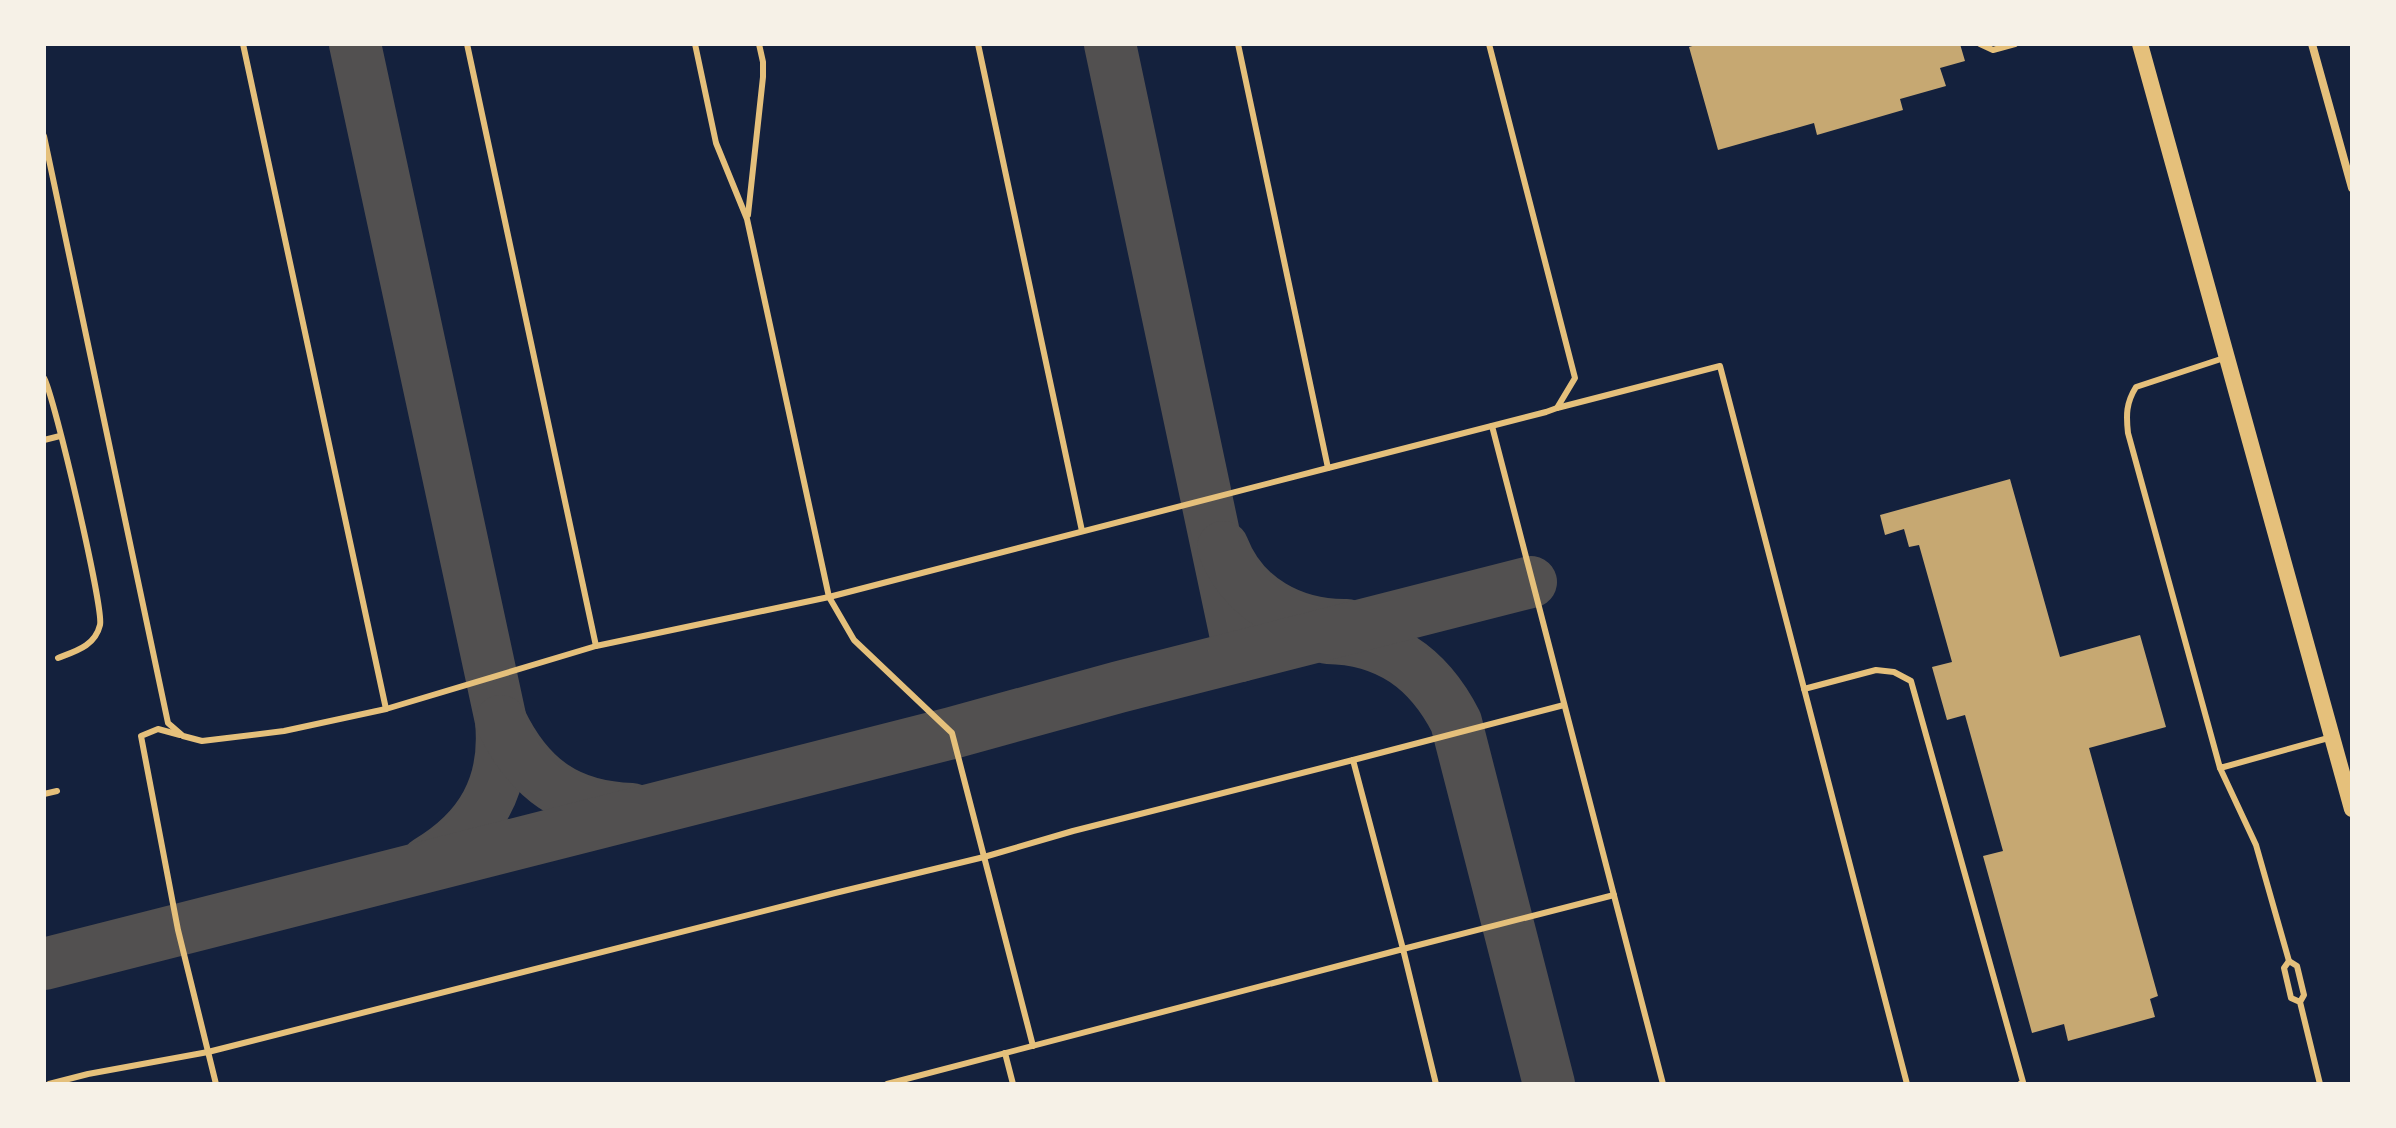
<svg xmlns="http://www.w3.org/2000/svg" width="2396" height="1128" font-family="Overpass,sans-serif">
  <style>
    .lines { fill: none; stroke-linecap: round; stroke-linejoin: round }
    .taxiway { stroke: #525050; stroke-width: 52 }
    .building { fill: #c6a872 }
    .service { stroke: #e5c07b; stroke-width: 6 }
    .minor { stroke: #e5c07b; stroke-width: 8 }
    .secondary { stroke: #e5c07b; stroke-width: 16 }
  </style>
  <rect width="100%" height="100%" fill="#14213d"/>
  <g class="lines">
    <!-- taxiway -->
    <g class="taxiway">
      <path d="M355,44L501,721C507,785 481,830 427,862"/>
      <path d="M1110,44L1240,656"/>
      <path d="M1223,547C1243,599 1293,626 1347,625"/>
      <path d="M1327,638C1388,639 1429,669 1456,722L1549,1084"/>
      <path d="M501,721C529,779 568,807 632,809"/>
      <path d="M44,964L952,733L1119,687L1531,582"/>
    </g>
  </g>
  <!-- building -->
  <g class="building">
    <path d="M1699,44H1960L1965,61L1940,68L1946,86L1900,99L1903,110L1817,135L1814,123L1718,150L1689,47Z"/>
    <path d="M2010,479L2060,657L2140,635L2166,727L2089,748L2158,996L2150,999L2155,1017L2068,1041L2064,1024L2032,1033L1983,856L2003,851L1965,715L1947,720L1932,667L1952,662L1919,545L1909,547L1904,529L1885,535L1880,515Z"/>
  </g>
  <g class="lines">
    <!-- service -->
    <g class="service">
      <path d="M243,44L386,709"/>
      <path d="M467,44L596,646L829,597L1328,468"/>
      <path d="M695,44L716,143L747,219L829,597L854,640L952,733L1033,1046"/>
      <path d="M978,44L1082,531"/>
      <path d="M1238,44L1328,468L1546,412L1557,408L1575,378L1489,44"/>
      <path d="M1980,44L1993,50L2015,44"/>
      <path d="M44,136L168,723L183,736L202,741L284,731L386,709L596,646"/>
      <path d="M748,215L763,77V62L759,44"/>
      <path d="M2224,358L2136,387C2126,403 2126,415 2128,433L2220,768L2332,737"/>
      <path d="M44,378C54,395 104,609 100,625C95,646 76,651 58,658"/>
      <path d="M1557,408L1720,366L1907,1084"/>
      <path d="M1492,426L1663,1084"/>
      <path d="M44,440L60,436"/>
      <path d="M1804,689L1876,670L1894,672L1911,681L2023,1082L2020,1084"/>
      <path d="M180,735L158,729L141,736L178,930L216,1084"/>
      <path d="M1353,760L1564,705"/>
      <path d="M2220,768L2256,845L2289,961"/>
      <path d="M44,794L57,791"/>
      <path d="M2300,1002L2291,998L2284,968L2289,961L2297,966L2304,995L2300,1002L2320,1084"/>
      <path d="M1005,1053L1013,1084"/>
      <path d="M49,1084L88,1074L208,1052L835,893L984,857L1073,831L1353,760L1403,949L1614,895"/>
      <path d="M887,1084L1403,949L1436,1084"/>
    </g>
    <!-- minor -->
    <path class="minor" d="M2312,44L2352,188"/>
    <!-- secondary -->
    <path class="secondary" d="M2140,44L2352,809"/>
  </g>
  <!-- border -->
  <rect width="2396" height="1128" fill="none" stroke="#f6f1e7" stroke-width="92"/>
</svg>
